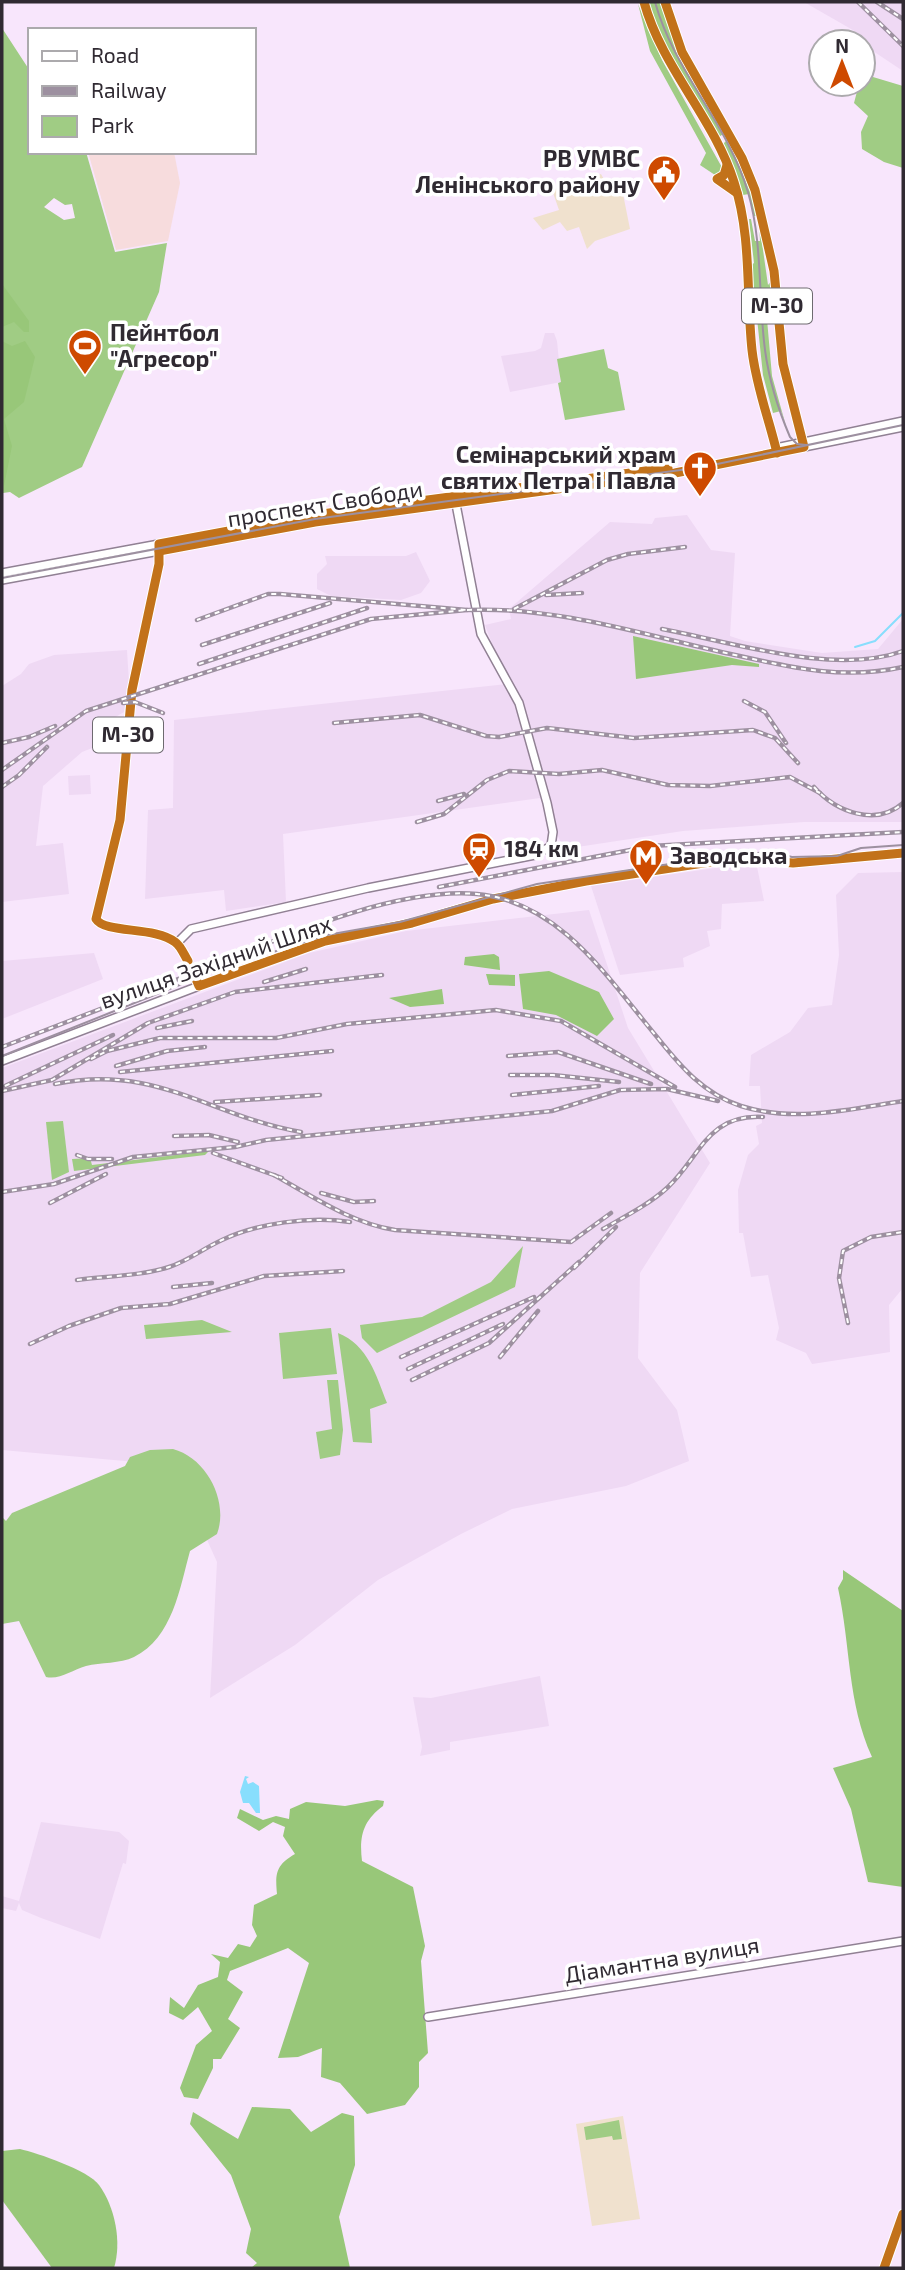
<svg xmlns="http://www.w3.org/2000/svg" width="905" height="2270" font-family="'Exo 2',sans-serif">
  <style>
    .built { fill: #efd9f4 }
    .education { fill: #f0e1ce }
    .medical { fill: #f7dcdd }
    .green { fill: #a0cc84; fill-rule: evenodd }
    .forest { fill: #98c779 }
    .water { fill: #88defd }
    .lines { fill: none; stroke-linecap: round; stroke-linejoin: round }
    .stream { stroke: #88defd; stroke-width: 2 }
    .highway-tunnel { stroke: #d0c0d4; stroke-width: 9; stroke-dasharray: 9 4.5; stroke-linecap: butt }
    .secondary-casing { stroke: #918194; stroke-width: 10 }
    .highway-casing { stroke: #fff; stroke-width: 11 }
    .secondary { stroke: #fff; stroke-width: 7 }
    .highway { stroke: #c2721a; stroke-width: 9 }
    .tram { stroke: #9d90a0; stroke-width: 2 }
    .rail-casing { stroke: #9d90a0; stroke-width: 4.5 }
    .rail { stroke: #fff; stroke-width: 2; stroke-dasharray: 5; stroke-linecap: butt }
    .labels { text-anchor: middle; stroke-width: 7; stroke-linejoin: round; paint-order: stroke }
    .shield { fill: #fff; stroke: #6e6a70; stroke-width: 2 }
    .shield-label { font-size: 21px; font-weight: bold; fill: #302a32 }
    .poi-label { font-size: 23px; font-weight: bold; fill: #302a32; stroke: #fff; text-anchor: start }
    .street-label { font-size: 23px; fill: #302a32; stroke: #fff }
  </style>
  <rect width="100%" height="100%" fill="#f8e6fc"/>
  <!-- built -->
  <g class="built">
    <path d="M804,2H903V71L858,41V33Z"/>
    <path d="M545,333H554L557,341L561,382L510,392L501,356L535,351L541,348Z"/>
    <path d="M687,515L711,550L735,553L730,636L745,641L822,653L878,649L903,619V822H804L683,831L564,849L540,798L283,834L286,902L226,911L224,890L145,899L148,810L173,808L174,720L507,684L485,625L511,619L509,609L610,522L652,524L655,518Z"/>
    <path d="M416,552L430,581L421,593L401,600L331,596L317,589V574L327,564L325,556H406Z"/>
    <path d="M127,650L129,683L124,712L100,726L97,737L100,745L82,752L43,786L36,846L63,843L69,894L2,902V686L21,674L29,664L54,655Z"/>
    <path d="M90,775L91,794L69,795L68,776Z"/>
    <path d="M756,862L764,901L722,904L721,929L707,931L710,946L683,958L684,967L620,975L591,886Z"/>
    <path d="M903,872V1288L889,1305L890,1352L812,1364L806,1353L776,1340L779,1328L768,1275L751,1277L743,1233H739L738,1190L748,1155L759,1144L756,1126L762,1123L760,1086H749L751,1055L790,1032L808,1008L832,1005L839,955L836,895L858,873Z"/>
    <path d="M589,910L628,1028L710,1163L640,1273L638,1358L677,1410L689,1461L626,1486L512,1509L461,1534L378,1580L295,1645L210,1698L217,1562L185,1491L136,1462L2,1450V1068L309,953L406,931Z"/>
    <path d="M94,953L103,979L2,1019V961Z"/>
    <path d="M540,1676L549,1726L450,1742V1750L420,1756L422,1747L413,1697L431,1698Z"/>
    <path d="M41,1822L119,1832L129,1841L126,1864L123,1863L100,1939L41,1918L22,1910L19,1903L16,1911L2,1908V1896L19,1901Z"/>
  </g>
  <!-- education -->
  <g class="education">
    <path d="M601,174L613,196L623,194L630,229L595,241L587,249L579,227L567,231L560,222L543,230L533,218L559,210L552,190Z"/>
    <path d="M623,2116L640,2219L592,2226L576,2124Z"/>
  </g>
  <!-- medical -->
  <path class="medical" d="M88,152H174L180,183L168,241L116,250Z"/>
  <!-- green -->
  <g class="green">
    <path d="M649,2H660L678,53L725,133L717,138C691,94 664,51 649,2Z"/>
    <path d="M638,4L662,60L724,171L715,175L700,165L706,153L650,51Z"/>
    <path d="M2,28L30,71V152H86L115,252L167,243L159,292L82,467L19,498L10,492L3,493L2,490ZM54,198L65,205L72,204L75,218L64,220L44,207Z"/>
    <path d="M863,74L903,86V168L884,162L862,149L861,132L868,116L854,103L859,84H863Z"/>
    <path d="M726,141L732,145L750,187L757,216H754L749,194L743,195L722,145Z"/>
    <path d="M749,219H751L755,241H760L759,222L768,285L772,280L774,307L766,308L772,376L786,426L781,411L773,413L763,375L756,309L760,308H752L750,266L754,263Z"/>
    <path d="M604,349L608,368L618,372L625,410L565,420L558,383L561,382L557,359Z"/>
    <path d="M63,1121L69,1172L52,1180L46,1122Z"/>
    <path d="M209,1151L205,1155L74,1171L72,1159L90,1158L92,1165Z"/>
    <path d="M523,1246L515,1287L377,1353L362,1338L360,1325L422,1317L491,1282Z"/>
    <path d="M202,1320L232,1332L146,1339L144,1325Z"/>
    <path d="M331,1328L337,1374L283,1379L279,1333Z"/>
    <path d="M338,1333C368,1345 376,1375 387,1403L370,1409L372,1443L353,1442Z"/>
    <path d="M327,1380H338L343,1430L340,1455L320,1459L316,1432L332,1429Z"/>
    <path d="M173,1449C207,1458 229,1502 217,1534L190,1551C180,1587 173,1638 134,1657C120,1664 101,1662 86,1666C72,1670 60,1680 46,1677L19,1621L2,1624V1517L6,1521L12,1513L125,1466L130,1457L150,1450Z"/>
    <path d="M619,2120L622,2139L613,2140L612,2136L586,2140L584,2127Z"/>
  </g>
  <!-- forest -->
  <g class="forest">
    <path d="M2,284L29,321V332H24L14,322L2,327Z"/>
    <path d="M2,341L12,346L25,341L35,357L24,402L4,419L12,446L4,486Z"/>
    <path d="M633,636L759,664V667L732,665L636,679Z"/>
    <path d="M494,954L499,957L500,970L464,965L465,957Z"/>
    <path d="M549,971L599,992L614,1019L597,1036L556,1015L523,1009L519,974Z"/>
    <path d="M486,974L515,975V986L489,985Z"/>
    <path d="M442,989L444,1004L410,1007L389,998Z"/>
    <path d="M843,1570L903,1611V1887L868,1882L851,1809L833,1768L872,1757C847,1702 851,1647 838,1588L843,1579Z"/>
    <path d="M377,1800L384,1801L383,1806C363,1821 359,1836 362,1861L413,1887L425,1946L421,1961L428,2053L419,2062V2087L405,2105L367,2114L340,2083L321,2077L322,2048L298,2057L278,2058L309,1963L288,1948L230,1971L227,1980L243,1992L228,2019L240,2028L221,2059H213V2068L198,2099L184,2097L180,2088L196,2045L212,2031L198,2007L183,2020L169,2013L170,1997L184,2008L198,1985L218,1977L220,1962L211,1954L228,1958L238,1944L250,1947L257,1936L252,1925L254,1905L277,1894C275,1873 276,1865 295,1854L283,1836L285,1827L273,1822L259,1831L237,1818L240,1809L263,1820L276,1816L289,1819L290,1809L306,1802L345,1806Z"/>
    <path d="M252,2107L290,2109L311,2132L342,2113L354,2116L355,2165L339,2217L350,2268H251L257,2263L246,2253L251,2229L231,2175L190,2124L193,2112L238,2139Z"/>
    <path d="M20,2149C37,2153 88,2170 99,2185C115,2207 122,2242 114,2268H52L2,2200V2151Z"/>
  </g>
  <!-- water -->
  <path class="water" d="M245,1776L249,1777L246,1779L248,1784L253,1782L259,1786L260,1813H256L249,1803H243L240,1792Z"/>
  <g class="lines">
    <!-- stream -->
    <path class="stream" d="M855,647L875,641L903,613"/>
    <!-- highway-tunnel -->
    <path class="highway-tunnel" d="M188,961L196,979"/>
    <!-- secondary casing -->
    <g class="secondary-casing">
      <g id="secondary">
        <path d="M804,447L903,427"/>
        <path d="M776,448L903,421"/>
        <path d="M2,573L159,544"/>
        <path d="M2,580L159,551"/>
        <path d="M177,943L191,929L368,888L535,855L551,846L553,832L547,803L519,703L481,634L455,499"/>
        <path d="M2,1061L199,986"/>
        <path d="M428,2017L903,1941"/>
      </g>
    </g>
    <!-- highway casing -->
    <g class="highway-casing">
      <g id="highway">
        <path d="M644,2C662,68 714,118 734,182C752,237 746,294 752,350C756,386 769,419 777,453"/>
        <path d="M727,165L724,175L717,179L737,193"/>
        <path d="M159,551L315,522L675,473L804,447L783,364L774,271L755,190L742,158L682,52L665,2"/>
        <path d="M188,961C184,955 181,946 175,942C155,926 105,934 96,919L120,820L132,690L159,564V544L314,515L668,468"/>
        <path d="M196,979L199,986L325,941L412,923L493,899L586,881L736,858L793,863L903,853"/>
        <path d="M884,2268L903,2214"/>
      </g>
    </g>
    <!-- secondary -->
    <use href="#secondary" class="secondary"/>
    <!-- highway -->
    <use href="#highway" class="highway"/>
    <!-- tram -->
    <g class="tram">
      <path d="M655,2C674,71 728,124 748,192C763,244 758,297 765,350C769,380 778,409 790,437L797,444L806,445"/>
      <path d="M2,578L315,519L703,467L903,425"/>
      <path d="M2,1056L222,968L327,935L400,922L537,884L729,855L772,852L792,857L837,856L861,848L903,845"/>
    </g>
    <!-- rail casing -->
    <g class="rail-casing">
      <g id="rail">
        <path d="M858,2L903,46"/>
        <path d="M877,2L903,19"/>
        <path d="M546,595L582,593"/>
        <path d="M514,609L607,560L628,554L685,547"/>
        <path d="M467,610C558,606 647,636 735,655C793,668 844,680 903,667"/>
        <path d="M662,629C732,642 835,676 903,651"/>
        <path d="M202,645L330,603"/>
        <path d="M199,664L367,608"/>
        <path d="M744,701L765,712L786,743"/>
        <path d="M123,703L135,702L163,713"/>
        <path d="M334,723L420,715L486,736L499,737L547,728L634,738L753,730L775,738L798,763"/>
        <path d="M2,743L29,737L55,726"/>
        <path d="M2,770L86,711L371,619L467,610L280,594H268L197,620"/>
        <path d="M2,787L19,775L47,747"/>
        <path d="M814,787C836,812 876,827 903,803"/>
        <path d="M438,801L464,794"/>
        <path d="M417,822L444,814L487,780L509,771L559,774L602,770L668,785L710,786L790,777L820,793"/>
        <path d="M439,887L651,846L903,832"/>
        <path d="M264,982L306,969"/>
        <path d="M157,1028L192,1021"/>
        <path d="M2,1047C69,1021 136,995 204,969C281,938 394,887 477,894C560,902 607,977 657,1037C681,1067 704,1094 741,1106C794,1123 851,1109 903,1101"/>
        <path d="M508,1056L558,1052L651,1084"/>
        <path d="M91,1059L107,1051L160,1038H276L347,1024L496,1010L561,1021L675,1087"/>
        <path d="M116,1066L167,1051L205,1047"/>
        <path d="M120,1072L332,1051"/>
        <path d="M510,1075H553L619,1082"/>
        <path d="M55,1084C156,1063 209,1116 301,1132"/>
        <path d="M5,1086L113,1035"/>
        <path d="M2,1091L52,1080L148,1023L235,992L382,975"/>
        <path d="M512,1095L599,1086"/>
        <path d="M215,1102L320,1095"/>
        <path d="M174,1136L209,1135L238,1142"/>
        <path d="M213,1153L282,1178"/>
        <path d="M77,1155L88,1159H112"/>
        <path d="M274,1175C312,1196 351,1223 395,1230L571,1242L611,1213"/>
        <path d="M2,1192L54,1184L133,1157L235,1147L266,1140L552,1111L620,1090L667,1089L718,1101"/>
        <path d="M321,1193L354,1202L374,1201"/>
        <path d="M50,1203L106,1174"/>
        <path d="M603,1229C624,1217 650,1204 668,1187C701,1156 707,1114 763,1117"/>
        <path d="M574,1268L616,1227"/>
        <path d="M77,1280C107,1276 141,1276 169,1267C188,1261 204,1248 222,1240C258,1223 310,1216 350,1222"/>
        <path d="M173,1287L212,1283"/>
        <path d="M848,1323L839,1278L843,1251L871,1237L903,1232"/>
        <path d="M30,1344L69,1326L121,1308L170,1304L264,1276L343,1271"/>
        <path d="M401,1357L534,1297"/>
        <path d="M500,1357L538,1311"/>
        <path d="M408,1369L503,1324"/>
        <path d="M412,1380L489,1343L579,1262"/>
      </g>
    </g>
    <!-- rail -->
    <use href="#rail" class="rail"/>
  </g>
  <!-- icons -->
  <defs>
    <g id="civic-pin" transform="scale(1.75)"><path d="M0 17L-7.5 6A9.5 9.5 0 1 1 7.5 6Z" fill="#ce4a00" stroke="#fff"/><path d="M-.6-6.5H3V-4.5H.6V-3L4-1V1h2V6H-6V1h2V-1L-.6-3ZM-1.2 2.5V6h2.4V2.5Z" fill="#fff"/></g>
    <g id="stadium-pin" transform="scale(1.75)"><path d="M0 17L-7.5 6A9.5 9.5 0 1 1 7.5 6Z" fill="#ce4a00" stroke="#fff"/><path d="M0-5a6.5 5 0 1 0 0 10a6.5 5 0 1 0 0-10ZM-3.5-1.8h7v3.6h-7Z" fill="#fff"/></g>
    <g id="church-pin" transform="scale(1.75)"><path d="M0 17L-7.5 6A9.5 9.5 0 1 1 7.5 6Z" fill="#ce4a00" stroke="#fff"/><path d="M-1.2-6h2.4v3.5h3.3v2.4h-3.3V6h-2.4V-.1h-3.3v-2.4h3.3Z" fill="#fff"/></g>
    <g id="station-pin" transform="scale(1.75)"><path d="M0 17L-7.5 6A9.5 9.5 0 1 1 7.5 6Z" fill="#ce4a00" stroke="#fff"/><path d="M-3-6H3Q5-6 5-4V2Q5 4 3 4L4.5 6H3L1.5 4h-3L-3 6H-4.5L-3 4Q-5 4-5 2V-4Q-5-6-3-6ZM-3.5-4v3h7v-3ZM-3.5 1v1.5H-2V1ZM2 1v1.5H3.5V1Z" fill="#fff"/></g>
    <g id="metro-pin" transform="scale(1.75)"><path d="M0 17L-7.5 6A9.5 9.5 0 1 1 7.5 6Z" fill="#ce4a00" stroke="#fff"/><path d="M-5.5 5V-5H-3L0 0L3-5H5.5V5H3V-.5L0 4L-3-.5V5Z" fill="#fff"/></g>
  </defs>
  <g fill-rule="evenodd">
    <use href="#civic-pin" x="664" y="172"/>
    <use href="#stadium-pin" x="85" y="346"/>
    <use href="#church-pin" x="700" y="468"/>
    <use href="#station-pin" x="479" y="849"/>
    <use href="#metro-pin" x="646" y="856"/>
  </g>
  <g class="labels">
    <!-- shield labels -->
    <g class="shield">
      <rect x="742" y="288.5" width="70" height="35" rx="5"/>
      <rect x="93" y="717.5" width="70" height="35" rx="5"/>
    </g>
    <g class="shield-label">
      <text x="777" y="313">М-30</text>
      <text x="128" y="742">М-30</text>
    </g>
    <!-- poi labels -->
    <g class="poi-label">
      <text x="640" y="167" text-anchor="end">РВ УМВС<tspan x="640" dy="26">Ленінського району</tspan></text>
      <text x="110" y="341">Пейнтбол<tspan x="110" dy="26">"Агресор"</tspan></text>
      <text x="676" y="463" text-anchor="end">Семінарський храм<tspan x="676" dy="26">святих Петра і Павла</tspan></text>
      <text x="504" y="857">184 км</text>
      <text x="670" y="864">Заводська</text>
    </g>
    <!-- street labels -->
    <g class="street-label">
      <text transform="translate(325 504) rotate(-9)" y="8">проспект Свободи</text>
      <text transform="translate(216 962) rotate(-19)" y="8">вулиця Західний Шлях</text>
      <text transform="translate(662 1960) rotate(-9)" y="8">Діамантна вулиця</text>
    </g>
  </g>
  <!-- border -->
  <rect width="905" height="2270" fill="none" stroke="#302a32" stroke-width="7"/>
  <!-- legend -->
  <rect x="28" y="28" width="228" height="126" fill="#ffffff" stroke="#acaaad" stroke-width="2"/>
  <rect x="42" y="51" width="35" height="10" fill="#ffffff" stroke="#acaaad" stroke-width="2"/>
  <text x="91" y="63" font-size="21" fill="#302a32">Road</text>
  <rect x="42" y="86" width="35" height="10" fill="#9d90a0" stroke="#acaaad" stroke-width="2"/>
  <text x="91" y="98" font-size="21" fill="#302a32">Railway</text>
  <rect x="42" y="116" width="35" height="21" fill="#a0cc84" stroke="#acaaad" stroke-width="2"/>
  <text x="91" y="133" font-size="21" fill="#302a32">Park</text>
  <!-- north arrow -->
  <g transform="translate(842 63)"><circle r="33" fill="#ffffff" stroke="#acaaad" stroke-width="2"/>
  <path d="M0-5L12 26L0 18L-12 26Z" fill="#ce4a00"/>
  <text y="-10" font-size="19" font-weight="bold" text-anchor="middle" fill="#302a32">N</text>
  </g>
</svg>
